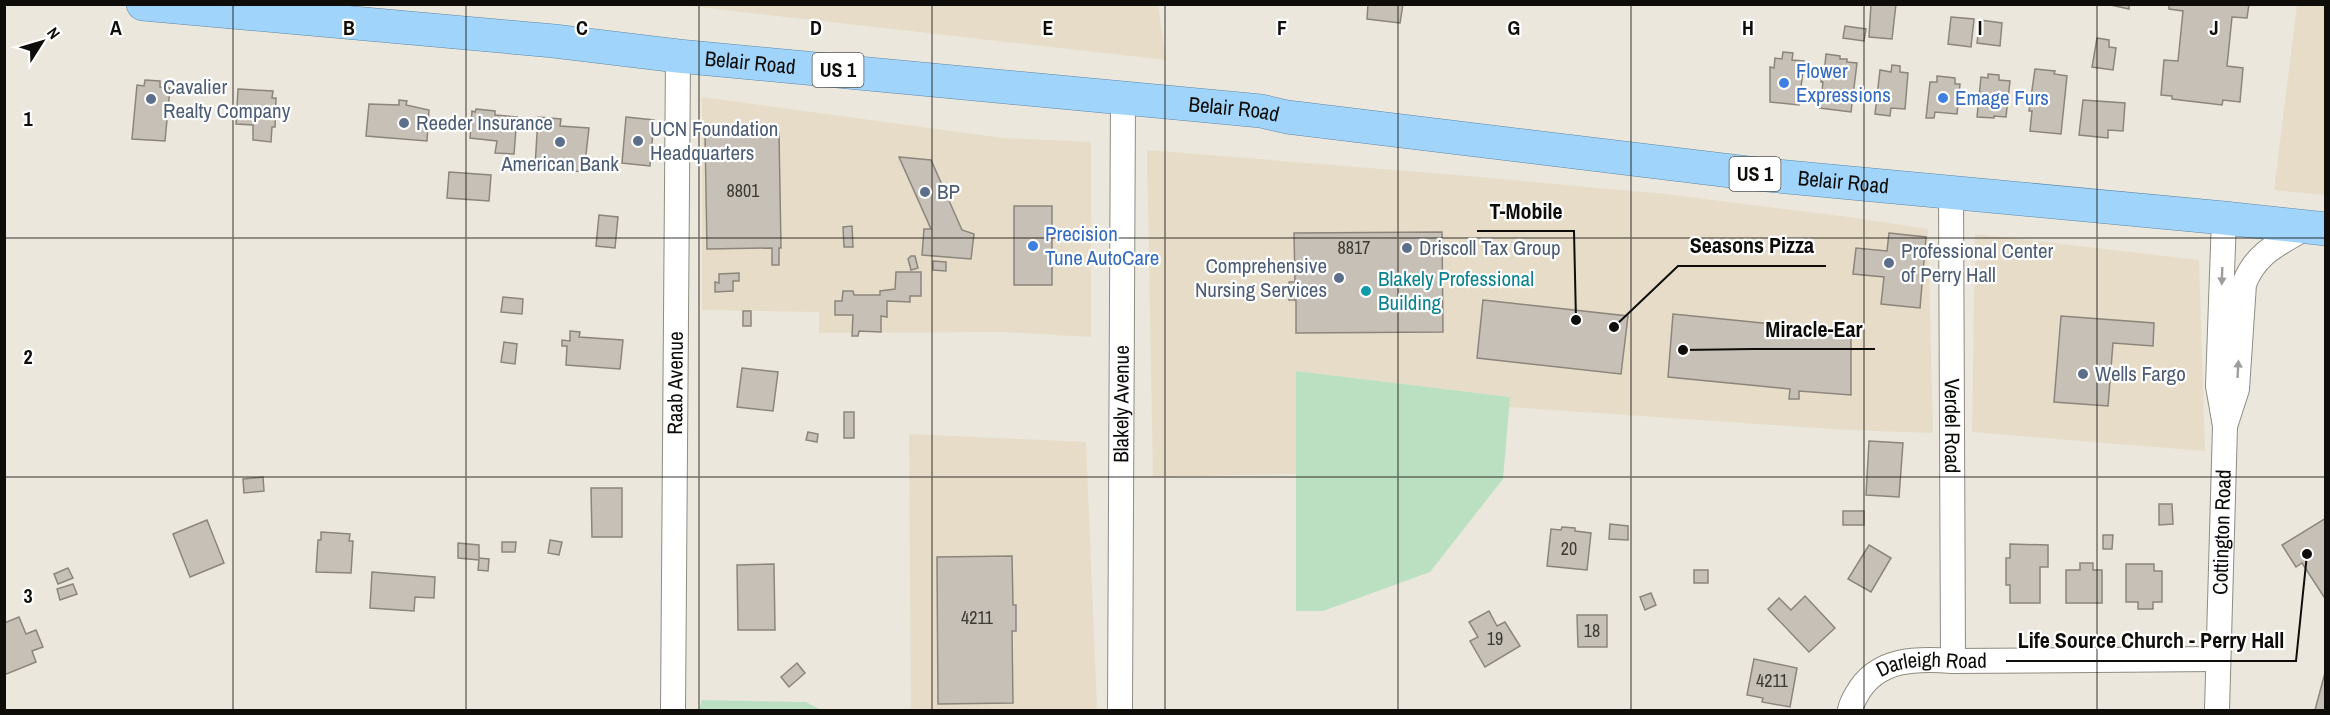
<svg xmlns="http://www.w3.org/2000/svg" width="2330" height="715" font-family="'Archivo Narrow',sans-serif">
  <style>
    .commercial { fill: #e7dcc8 }
    .green { fill: #bbe0c1 }
    .building { fill: #c7c0b7; stroke: #8c857c; stroke-width: 1.5 }
    .lines { fill: none; stroke-linecap: round; stroke-linejoin: round }
    .minor-casing { stroke: #8f8c82; stroke-width: 26 }
    .trunk-casing { stroke: #5d87a5; stroke-width: 34 }
    .minor { stroke: #fff; stroke-width: 24 }
    .trunk { stroke: #a0d4fa; stroke-width: 33 }
    .oneway { fill: #9f9e9d }
    .grid { fill: none; stroke: #0e0d0a; stroke-width: 1.5; stroke-opacity: 0.55 }
    .shop-dot { fill: #3f7fe0; stroke: #fff; stroke-width: 2 }
    .service-dot { fill: #5c6f8a; stroke: #fff; stroke-width: 2 }
    .culture-dot { fill: #0f9aa8; stroke: #fff; stroke-width: 2 }
    .labels { text-anchor: middle; stroke-width: 4.5; stroke-linejoin: round; paint-order: stroke }
    .number-label { font-size: 18px; fill: #3c3a35 }
    .shield { fill: #fff; stroke: #565654; stroke-width: 1.5 }
    .shield-label { font-size: 20px; font-weight: bold; fill: #0e0d0a }
    .street-label { font-size: 21px; fill: #0e0d0a; stroke: #fff }
    .shop-label { font-size: 21px; fill: #366cbe; stroke: #fff; text-anchor: start }
    .service-label { font-size: 21px; fill: #4e5e75; stroke: #fff; text-anchor: start }
    .culture-label { font-size: 21px; fill: #0d838f; stroke: #fff; text-anchor: start }
    .grid-label { font-size: 20px; text-anchor: middle; font-weight: bold; fill: #0e0d0a; stroke: #fff; stroke-width: 4.5; stroke-linejoin: round; paint-order: stroke }
    .leader { fill: none; stroke: #0e0d0a; stroke-width: 2 }
    .callout-dot { fill: #0e0d0a; stroke: #fff; stroke-width: 2 }
    .callout-label { font-size: 22px; text-anchor: middle; font-weight: bold; fill: #0e0d0a; stroke: #fff; stroke-width: 4.5; stroke-linejoin: round; paint-order: stroke }
  </style>
  <rect width="100%" height="100%" fill="#ebe7dc"/>
  <!-- commercial -->
  <g class="commercial">
    <path d="M681,5H1158L1166,60Z"/>
    <path d="M2297,5H2325V195L2274,190Z"/>
    <path d="M702,97L1003,138L1091,142V337L1004,332L819,333V312L702,310Z"/>
    <path d="M1147,150L1456,175L1665,194L1849,217L1928,229L1933,433L1848,430L1509,407L1510,397L1297,371L1296,474L1153,477Z"/>
    <path d="M1975,234L2199,260L2205,451L1972,432Z"/>
    <path d="M909,434L1086,442L1097,710H911Z"/>
  </g>
  <!-- green -->
  <g class="green">
    <path d="M1296,371L1510,397L1503,479L1430,572L1323,611H1296Z"/>
    <path d="M702,700L806,702L821,710H699Z"/>
  </g>
  <!-- building -->
  <g class="building">
    <path d="M1368,4H1403L1400,23L1367,19Z"/>
    <path d="M1871,4H1896L1892,39L1869,37Z"/>
    <path d="M2106,4H2129V9Z"/>
    <path d="M2169,4H2249L2247,18L2232,17L2227,66L2243,68L2240,102L2223,100L2222,105L2172,99V96L2161,95L2164,60L2178,61L2183,11L2169,9Z"/>
    <path d="M1951,17L1974,19L1971,47L1948,44Z"/>
    <path d="M1980,20L2002,23L2000,46L1977,43Z"/>
    <path d="M1845,26L1866,29L1864,41L1843,38Z"/>
    <path d="M2097,38L2109,40V47L2116,48L2113,70L2092,67Z"/>
    <path d="M1783,52L1793,53L1792,60L1804,61L1799,105L1770,102V67L1774,68L1775,58L1782,59Z"/>
    <path d="M1826,54L1840,56V59H1847V62L1857,63L1851,112L1820,108L1823,82H1821L1822,73L1824,74Z"/>
    <path d="M1892,65L1900,66V72L1908,73L1905,109L1891,108L1890,116L1875,114L1880,70L1891,72Z"/>
    <path d="M2035,69L2055,71L2054,74L2067,76L2061,134L2030,131L2032,111H2029Z"/>
    <path d="M1988,74L1999,75V80L2010,81L2006,117L1994,116V118L1977,117L1981,77L1988,78Z"/>
    <path d="M1937,76L1955,78V84H1960L1957,114L1935,112L1934,118H1926L1930,82H1937Z"/>
    <path d="M145,80L160,81V87L170,88L165,141L132,139L137,85L144,86Z"/>
    <path d="M238,89L273,91L272,98H276L275,127H272L271,142L253,140V125L236,124Z"/>
    <path d="M399,100L407,101L406,105L429,110L427,141L366,136L369,104L399,105Z"/>
    <path d="M2083,100L2125,103L2123,131L2108,130V138L2079,135Z"/>
    <path d="M476,109L495,111V115L517,117L514,154L495,153L497,141L470,138L472,111L475,112Z"/>
    <path d="M538,117L561,119L560,126L589,128L584,172L535,167Z"/>
    <path d="M626,117L654,120L650,166L622,163Z"/>
    <path d="M779,133L781,248H779V265H772V248L707,249L705,134Z"/>
    <path d="M899,157L931,160L962,230L974,234L971,259L922,255L924,229H931Z"/>
    <path d="M449,172L491,175L489,201L447,198Z"/>
    <rect x="1014" y="206" width="38" height="79"/>
    <path d="M599,215L618,217L615,248L596,246Z"/>
    <path d="M852,226L853,247H844L843,227Z"/>
    <path d="M1442,232L1443,332L1296,333V300H1289V282H1295L1294,233Z"/>
    <path d="M1889,233L1926,237L1920,308L1881,304L1884,277L1853,274L1856,248L1887,251Z"/>
    <path d="M911,256H915L918,268L911,270L908,259Z"/>
    <path d="M933,261L946,262V271L933,270Z"/>
    <path d="M896,272H921V296H910V302L887,301V317L881,316V332L859,331L858,336H852L853,315H835V301H842L843,291H853L854,295H880V291L895,289Z"/>
    <path d="M739,273V281H733V291L715,292V282L719,283V274Z"/>
    <path d="M503,297L523,299L522,314L501,312Z"/>
    <path d="M1483,300L1628,316L1621,374L1477,358Z"/>
    <rect x="743" y="311" width="8" height="15"/>
    <path d="M1673,314L1851,332V395L1799,391V399H1789L1790,389L1668,377Z"/>
    <path d="M2061,316L2154,323L2153,346L2113,343L2108,406L2054,402Z"/>
    <path d="M570,331L580,332L579,337L623,340L620,369L566,365L567,346H562V340L570,341Z"/>
    <path d="M504,342L517,344L515,364L501,362Z"/>
    <path d="M742,368L778,372L773,411L737,407Z"/>
    <rect x="844" y="412" width="10" height="26"/>
    <path d="M808,432L818,434L817,442L806,440Z"/>
    <path d="M1869,441L1903,443L1899,497L1866,495Z"/>
    <path d="M263,477L264,491L244,493L243,479Z"/>
    <path d="M591,488H622V537H592Z"/>
    <path d="M2159,504H2172L2173,524L2159,525Z"/>
    <rect x="1843" y="511" width="21" height="14"/>
    <path d="M2326,518V600L2302,563L2296,567L2282,545Z"/>
    <path d="M207,520L224,563L190,577L173,534Z"/>
    <path d="M1610,524L1628,526V540L1609,539Z"/>
    <path d="M1562,527L1575,528V531L1591,533L1587,570L1547,566L1551,529L1561,530Z"/>
    <path d="M321,532L350,534L349,541H353L351,573L316,572L318,540H321Z"/>
    <path d="M2103,535H2113L2112,549H2103Z"/>
    <path d="M550,540L562,542L559,555L548,553Z"/>
    <path d="M502,542H516L515,552H502Z"/>
    <path d="M458,543L479,545V558L489,559L488,571L478,570L479,560L458,558Z"/>
    <path d="M2010,544L2048,545V567H2040V603H2010V585H2006V558H2010Z"/>
    <path d="M1869,545L1891,558L1871,592L1848,579Z"/>
    <path d="M1012,556L1013,605H1016V631H1012L1013,703L938,704L937,557Z"/>
    <path d="M2080,563H2093V570H2102V603H2066V570H2080Z"/>
    <path d="M774,564L775,630H738L737,565Z"/>
    <path d="M2126,564H2154V571H2162V602H2153V609H2138V602H2126Z"/>
    <path d="M68,568L73,578L58,584L54,574Z"/>
    <rect x="1694" y="570" width="14" height="13"/>
    <path d="M372,572L435,577L434,598L415,597L414,611L370,608Z"/>
    <path d="M73,584L77,594L60,600L57,589Z"/>
    <path d="M1651,593L1656,605L1645,610L1640,597Z"/>
    <path d="M1805,596L1835,628L1809,652L1768,609L1779,598L1791,610Z"/>
    <path d="M1489,611L1497,626L1505,622L1520,646L1485,667L1470,641L1478,637L1469,622Z"/>
    <path d="M1577,615H1607V647H1578Z"/>
    <path d="M19,617L26,634L36,630L43,647L32,651L36,662L4,675V623Z"/>
    <path d="M1754,659L1797,668L1790,707L1762,702L1763,698L1747,695Z"/>
    <path d="M797,663L805,673L789,687L781,677Z"/>
    <path d="M2326,669V710H2315Z"/>
  </g>
  <g class="lines">
    <!-- minor casing -->
    <g class="minor-casing">
      <g id="minor">
        <path id="s1" d="M1951,192L1953,661"/>
        <path d="M2226,423L2237,389L2244,284C2256,252 2279,244 2307,227"/>
        <path id="s2" d="M673,710L678,56"/>
        <path id="s3" d="M1120,710L1123,98"/>
        <path id="s4" d="M1850,710C1851,704 1854,699 1857,694C1877,658 1917,658 1953,661L2217,659"/>
        <path id="s5" d="M2217,710L2225,426L2218,386L2224,218"/>
      </g>
    </g>
    <!-- trunk casing -->
    <g class="trunk-casing">
      <g id="trunk">
        <path id="s6" d="M143,4L554,41L678,56L1261,111L1287,117L1756,174L2224,218L2326,229"/>
      </g>
    </g>
    <!-- minor -->
    <use href="#minor" class="minor"/>
    <!-- trunk -->
    <use href="#trunk" class="trunk"/>
  </g>
  <!-- one-way arrows -->
  <defs><path id="oneway-solid" d="M-6-.8H1V-3.2L6.5 0L1 3.2V.8H-6Z" transform="scale(1.5)"/></defs>
  <g class="oneway">
    <use href="#oneway-solid" transform="translate(2222 276) rotate(92)"/>
    <use href="#oneway-solid" transform="translate(2238 369) rotate(-87)"/>
  </g>
  <!-- grid -->
  <path class="grid" d="M233,4V710M466,4V710M699,4V710M932,4V710M1165,4V710M1398,4V710M1631,4V710M1864,4V710M2097,4V710M4,238H2326M4,477H2326"/>
  <!-- markers -->
  <g class="shop-dot">
    <circle cx="1784" cy="83" r="6"/>
    <circle cx="1943" cy="98" r="6"/>
    <circle cx="1033" cy="246" r="6"/>
  </g>
  <g class="service-dot">
    <circle cx="151" cy="99" r="6"/>
    <circle cx="404" cy="123" r="6"/>
    <circle cx="638" cy="141" r="6"/>
    <circle cx="560" cy="142" r="6"/>
    <circle cx="925" cy="192" r="6"/>
    <circle cx="1407" cy="248" r="6"/>
    <circle cx="1889" cy="263" r="6"/>
    <circle cx="1339" cy="278" r="6"/>
    <circle cx="2083" cy="374" r="6"/>
  </g>
  <circle class="culture-dot" cx="1366" cy="291" r="6"/>
  <g class="labels">
    <!-- number labels -->
    <g class="number-label">
      <text x="743" y="197">8801</text>
      <text x="1354" y="254">8817</text>
      <text x="1569" y="555">20</text>
      <text x="977" y="624">4211</text>
      <text x="1592" y="637">18</text>
      <text x="1495" y="645">19</text>
      <text x="1772" y="687">4211</text>
    </g>
    <!-- shield labels -->
    <g class="shield">
      <rect x="812.5" y="53" width="51" height="34" rx="4.5"/>
      <rect x="1729.5" y="157" width="51" height="34" rx="4.5"/>
    </g>
    <g class="shield-label">
      <text x="838" y="77">US 1</text>
      <text x="1755" y="181">US 1</text>
    </g>
    <!-- street labels -->
    <g class="street-label">
      <text dy="7" stroke="none"><textPath href="#s6" startOffset="610">Belair Road</textPath></text>
      <text dy="7" stroke="none"><textPath href="#s6" startOffset="1096">Belair Road</textPath></text>
      <text dy="7" stroke="none"><textPath href="#s6" startOffset="1710">Belair Road</textPath></text>
      <text dy="7" stroke="none"><textPath href="#s2" startOffset="327">Raab Avenue</textPath></text>
      <text dy="7" stroke="none"><textPath href="#s3" startOffset="306">Blakely Avenue</textPath></text>
      <text dy="7" stroke="none"><textPath href="#s1" startOffset="234">Verdel Road</textPath></text>
      <text dy="7" stroke="none"><textPath href="#s5" startOffset="178">Cottington Road</textPath></text>
      <text dy="7" stroke="none"><textPath href="#s4" startOffset="104">Darleigh Road</textPath></text>
    </g>
    <!-- shop labels -->
    <g class="shop-label">
      <text x="1796" y="78">Flower<tspan x="1796" dy="24">Expressions</tspan></text>
      <text x="1955" y="105">Emage Furs</text>
      <text x="1045" y="241">Precision<tspan x="1045" dy="24">Tune AutoCare</tspan></text>
    </g>
    <!-- service labels -->
    <g class="service-label">
      <text x="163" y="94">Cavalier<tspan x="163" dy="24">Realty Company</tspan></text>
      <text x="416" y="130">Reeder Insurance</text>
      <text x="650" y="136">UCN Foundation<tspan x="650" dy="24">Headquarters</tspan></text>
      <text x="560" y="171" text-anchor="middle">American Bank</text>
      <text x="937" y="199">BP</text>
      <text x="1419" y="255">Driscoll Tax Group</text>
      <text x="1901" y="258">Professional Center<tspan x="1901" dy="24">of Perry Hall</tspan></text>
      <text x="1327" y="273" text-anchor="end">Comprehensive<tspan x="1327" dy="24">Nursing Services</tspan></text>
      <text x="2095" y="381">Wells Fargo</text>
    </g>
    <!-- culture labels -->
    <g class="culture-label">
      <text x="1378" y="286">Blakely Professional<tspan x="1378" dy="24">Building</tspan></text>
    </g>
  </g>
  <g class="grid-label">
    <text x="116" y="35">A</text>
    <text x="349" y="35">B</text>
    <text x="582" y="35">C</text>
    <text x="816" y="35">D</text>
    <text x="1048" y="35">E</text>
    <text x="1282" y="35">F</text>
    <text x="1514" y="35">G</text>
    <text x="1748" y="35">H</text>
    <text x="1980" y="35">I</text>
    <text x="2214" y="35">J</text>
    <text x="28" y="126">1</text>
    <text x="28" y="364">2</text>
    <text x="28" y="603">3</text>
  </g>
  <!-- callouts -->
  <path class="leader" d="M1576 320L1574 231H1477M1614 327L1678 266H1826M1683 350L1753 349H1875M2307 554L2296 661H2006"/>
  <g class="callout-dot">
    <circle cx="1576" cy="320" r="6"/>
    <circle cx="1614" cy="327" r="6"/>
    <circle cx="1683" cy="350" r="6"/>
    <circle cx="2307" cy="554" r="6"/>
  </g>
  <g class="callout-label">
    <text x="1526" y="219">T-Mobile</text>
    <text x="1752" y="253">Seasons Pizza</text>
    <text x="1814" y="337">Miracle-Ear</text>
    <text x="2151" y="648">Life Source Church - Perry Hall</text>
  </g>
  <!-- border -->
  <rect width="2330" height="715" fill="none" stroke="#0e0d0a" stroke-width="12"/>
  <!-- north arrow -->
  <g transform="translate(42 42) rotate(53)" stroke="#ffffff" stroke-width="4.5" paint-order="stroke">
  <path d="M0-4.5L10 22L0 15L-10 22Z" fill="#0e0d0a"/>
  <text y="-9" font-size="16" font-weight="bold" text-anchor="middle" fill="#0e0d0a">N</text>
  </g>
</svg>
